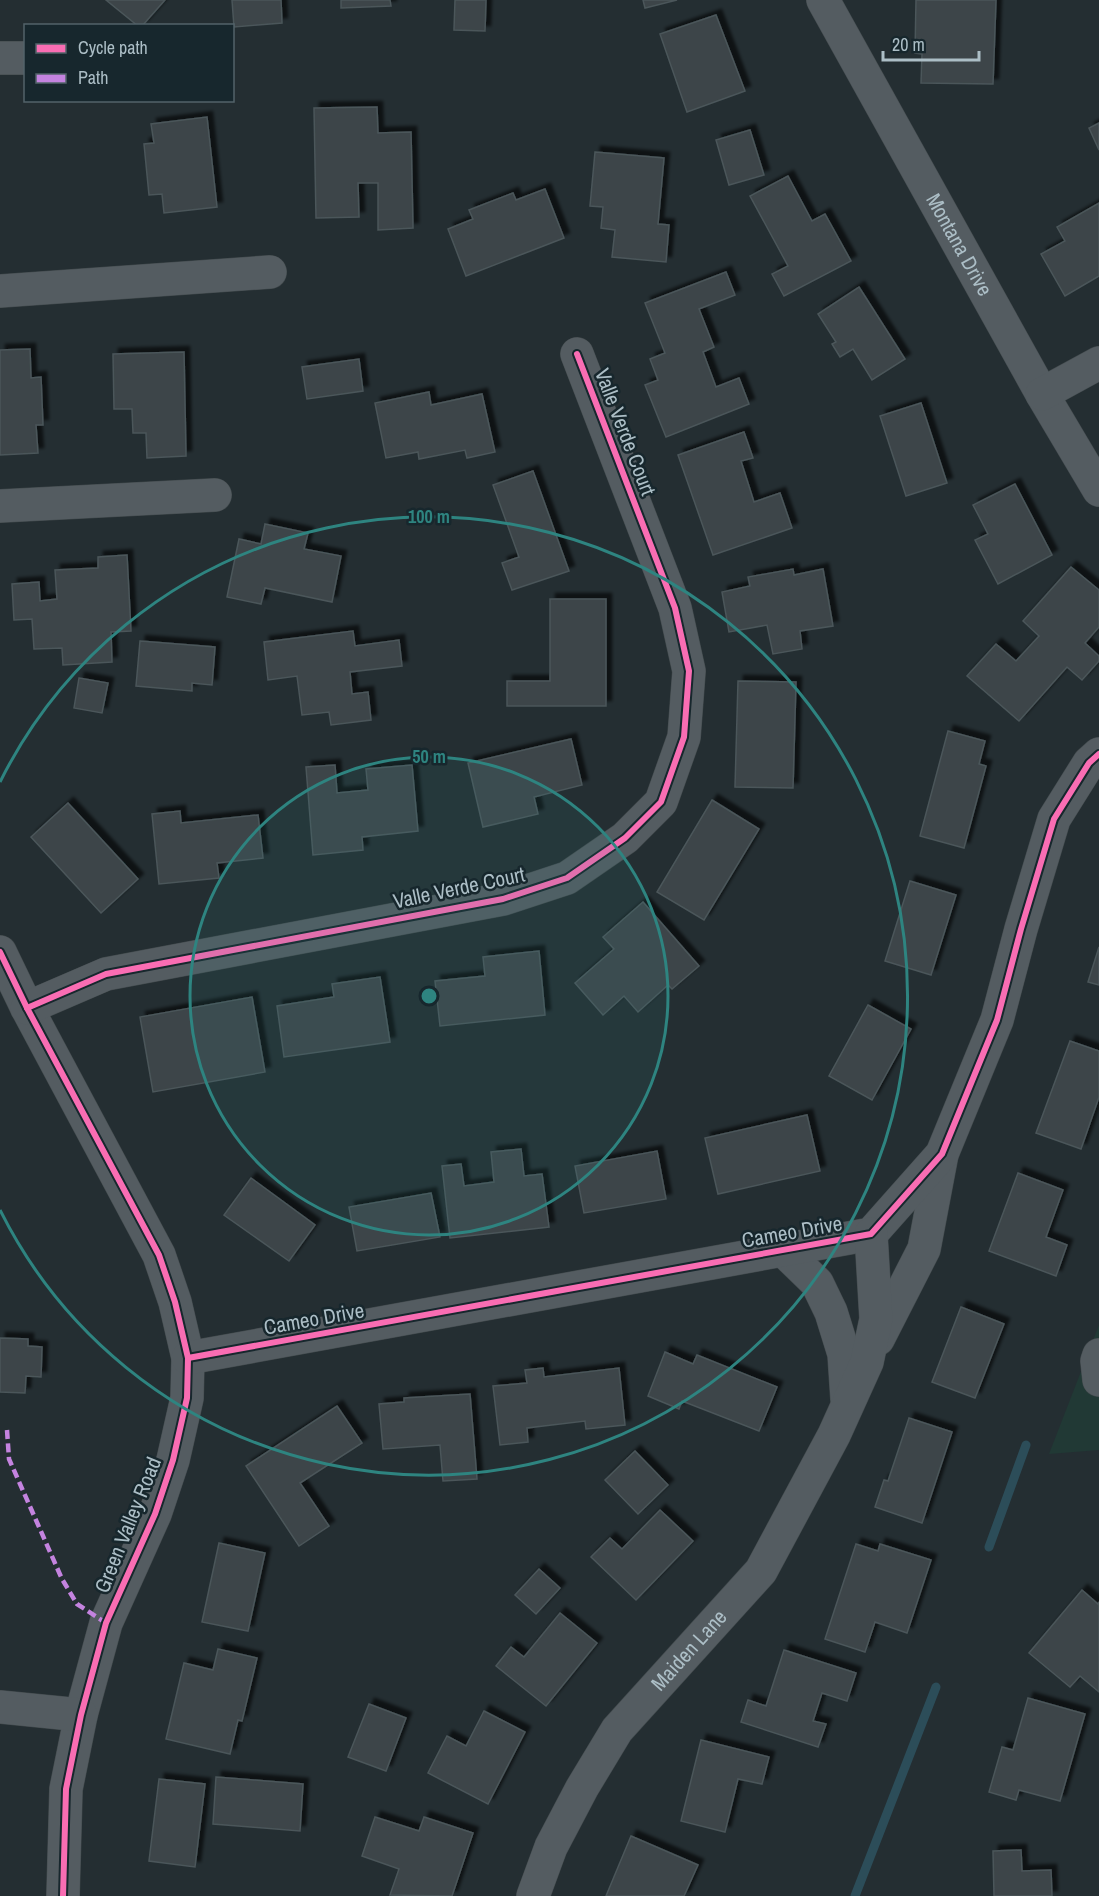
<svg xmlns="http://www.w3.org/2000/svg" width="1099" height="1896" font-family="'Archivo Narrow',sans-serif">
  <style>
    .green { fill: #213935 }
    .lines { fill: none; stroke-linecap: round; stroke-linejoin: round }
    .stream { stroke: #2c4d59; stroke-width: 9 }
    .building { fill: #3c4548; stroke: #4b565a; stroke-width: 1.5; filter: url(#shadow) }
    .minor-casing { stroke: #424a4d; stroke-width: 34 }
    .minor { stroke: #545c61; stroke-width: 33 }
    .quiet { stroke: #c483df; stroke-width: 4.5; stroke-dasharray: 9 4.5; stroke-linecap: butt }
    .cycleway-casing { stroke: #17272d; stroke-width: 10 }
    .cycleway { stroke: #f96db3; stroke-width: 6 }
    .ring { fill: none; stroke: #2e8480; stroke-width: 3 }
    .labels { text-anchor: middle; stroke-width: 5; stroke-linejoin: round; paint-order: stroke }
    .street-label { font-size: 21px; fill: #acbec6; stroke: #17272d }
    .centre { fill: #2e8480; stroke: #17272d; stroke-width: 3 }
    .ring-label { font-size: 18px; text-anchor: middle; font-weight: bold; fill: #2e8480; stroke: #17272d; stroke-width: 5; stroke-linejoin: round; paint-order: stroke }
  </style>
  <defs>
    <filter id="shadow"><feDropShadow dx="5.5" dy="-5.5" stdDeviation="1.5" flood-color="#0009"/></filter>
  </defs>
  <rect width="100%" height="100%" fill="#242e32"/>
  <!-- green -->
  <path class="green" d="M1099,1325V1450L1049,1454Z"/>
  <g class="lines">
    <!-- stream -->
    <g class="stream">
      <path d="M989,1547L1026,1445"/>
      <path d="M855,1896L936,1687"/>
    </g>
  </g>
  <!-- building -->
  <g class="building">
    <path d="M106,0H165L142,26H138Z"/>
    <path d="M232,0H281L282,23L234,27Z"/>
    <path d="M341,0H390L391,6L341,8Z"/>
    <path d="M455,0H486L485,31L454,30Z"/>
    <path d="M643,0H677L645,8Z"/>
    <path d="M916,0H996L993,84L921,83L922,54L915,53Z"/>
    <path d="M716,15L745,91L687,112L660,34Z"/>
    <path d="M377,107L378,133L411,132L413,228L378,230V183H358L359,217L316,218L314,108Z"/>
    <path d="M207,117L217,207L164,213L162,194L149,195L144,144L154,143L151,124Z"/>
    <path d="M1099,123V150L1089,128Z"/>
    <path d="M750,130L764,175L729,185L716,140Z"/>
    <path d="M595,152L664,158L658,224L669,225L666,262L612,257L615,230L601,228L603,207L590,206Z"/>
    <path d="M788,176L812,221L825,214L851,261L784,296L772,274L788,266L750,196Z"/>
    <path d="M545,189L564,238L466,276L448,229L473,219L469,210L513,193L516,200Z"/>
    <path d="M1099,203V276L1065,296L1041,254L1065,241L1057,227Z"/>
    <path d="M726,272L735,295L699,309L714,347L703,352L716,387L739,378L749,404L666,437L645,385L658,380L650,359L665,353L645,303Z"/>
    <path d="M859,287L905,359L872,380L853,349L840,357L832,344L836,342L818,314Z"/>
    <path d="M30,349L31,378L41,377L43,425H36L38,453L0,455V350Z"/>
    <path d="M184,352L186,456L147,458L146,433H133L132,409H114L113,354Z"/>
    <path d="M359,359L363,391L307,399L302,367Z"/>
    <path d="M429,392L431,405L482,394L495,452L467,458L465,450L419,459L418,452L386,458L375,403Z"/>
    <path d="M921,403L947,483L906,496L880,416Z"/>
    <path d="M744,432L753,458L741,461L754,502L780,493L792,528L713,555L678,455Z"/>
    <path d="M533,471L569,571L512,590L502,563L519,557L493,485Z"/>
    <path d="M1015,484L1052,555L998,584L975,540L988,534L973,505Z"/>
    <path d="M265,524L308,533L304,549L341,556L332,602L265,588L261,604L227,597L239,539L261,544Z"/>
    <path d="M127,555L131,631L111,632L112,662L63,665L62,648L34,649L32,619L14,620L12,584L39,582L40,601L57,599L55,570L98,568V557Z"/>
    <path d="M1071,567L1099,590V627L1085,643L1099,656V661L1082,680L1067,667L1019,721L967,676L996,644L1016,661L1039,636L1023,621Z"/>
    <path d="M793,569L794,575L823,569L833,626L800,631L802,649L773,654L767,625L729,632L722,592L750,586L748,577Z"/>
    <path d="M550,599H606V706H507V681H550Z"/>
    <path d="M353,631L355,646L399,640L402,666L350,672L352,694L368,692L371,720L331,725L329,712L302,715L297,676L268,680L264,642Z"/>
    <path d="M140,641L215,647L212,685L192,683V691L136,686Z"/>
    <path d="M79,678L108,683L102,713L74,708Z"/>
    <path d="M738,681L796,682L793,788L735,787Z"/>
    <path d="M948,731L985,741L979,764L986,766L964,848L920,836Z"/>
    <path d="M571,739L582,785L534,797L538,814L483,827L468,763Z"/>
    <path d="M335,765L337,793L368,790L366,769L412,765L418,831L362,837L363,850L313,855L306,767Z"/>
    <path d="M712,800L759,829L704,920L657,892Z"/>
    <path d="M68,803L138,879L101,913L31,837Z"/>
    <path d="M180,811L181,823L258,815L263,858L217,863L219,878L159,884L152,814Z"/>
    <path d="M910,881L956,895L931,975L885,961Z"/>
    <path d="M643,902L699,966L672,989L668,985L638,1012L624,996L603,1015L575,983L614,949L603,937Z"/>
    <path d="M1099,947V985L1088,982Z"/>
    <path d="M539,951L545,1015L440,1026L435,981L485,976L483,957Z"/>
    <path d="M380,977L390,1042L284,1057L277,1006L334,997L332,984Z"/>
    <path d="M252,997L265,1072L153,1092L140,1017Z"/>
    <path d="M868,1005L911,1029L872,1100L829,1076Z"/>
    <path d="M1070,1041L1099,1051V1097L1081,1149L1036,1133Z"/>
    <path d="M807,1115L820,1171L718,1194L705,1138Z"/>
    <path d="M521,1149L524,1176L542,1174L549,1227L450,1238L442,1166L461,1164L464,1186L494,1182L491,1152Z"/>
    <path d="M657,1151L666,1199L584,1213L575,1166Z"/>
    <path d="M1018,1173L1063,1190L1046,1237L1067,1245L1056,1276L989,1251Z"/>
    <path d="M251,1178L315,1225L289,1261L224,1215Z"/>
    <path d="M431,1193L440,1237L357,1251L349,1207Z"/>
    <path d="M961,1307L1004,1324L975,1398L932,1382Z"/>
    <path d="M0,1338L28,1339V1346L42,1347L41,1377L26,1376L25,1393L0,1392Z"/>
    <path d="M665,1352L693,1364L697,1355L777,1387L759,1431L682,1401L679,1409L648,1396Z"/>
    <path d="M543,1368L544,1377L619,1368L625,1425L586,1429L585,1421L527,1428L528,1442L500,1445L493,1386L527,1383L525,1370Z"/>
    <path d="M470,1394L477,1479L443,1481L440,1445L383,1449L379,1404L404,1402V1398Z"/>
    <path d="M337,1406L362,1443L300,1483L329,1526L299,1546L246,1466Z"/>
    <path d="M909,1418L952,1432L922,1523L875,1507L884,1480L888,1481Z"/>
    <path d="M635,1451L668,1485L638,1514L605,1480Z"/>
    <path d="M660,1510L693,1541L636,1600L591,1557L610,1538L622,1549Z"/>
    <path d="M219,1543L265,1553L248,1631L202,1622Z"/>
    <path d="M856,1544L878,1551L880,1544L931,1560L907,1633L875,1622L865,1652L825,1639Z"/>
    <path d="M539,1569L560,1588L536,1614L515,1595Z"/>
    <path d="M1082,1590L1098,1604L1099,1602V1692L1080,1676L1070,1687L1029,1653Z"/>
    <path d="M560,1613L597,1643L546,1706L496,1666L511,1647L524,1657Z"/>
    <path d="M218,1649L257,1658L242,1721L238,1720L230,1754L166,1739L184,1663L213,1670Z"/>
    <path d="M784,1650L856,1673L847,1701L822,1693L813,1721L826,1724L818,1747L741,1722L748,1700L766,1706Z"/>
    <path d="M1028,1698L1085,1714L1060,1801L1019,1790L1016,1800L989,1792L1002,1747L1013,1750Z"/>
    <path d="M369,1704L406,1718L386,1771L348,1757Z"/>
    <path d="M484,1711L525,1732L488,1804L428,1773L447,1736L466,1746Z"/>
    <path d="M701,1740L769,1757L762,1784L738,1779L725,1832L681,1821Z"/>
    <path d="M216,1777L303,1784L300,1831L213,1824Z"/>
    <path d="M159,1779L205,1784L195,1867L149,1861Z"/>
    <path d="M375,1817L419,1831L424,1817L473,1833L452,1896L390,1895L399,1869L362,1856Z"/>
    <path d="M631,1836L698,1865L684,1896H606Z"/>
    <path d="M1021,1850L1022,1871L1051,1870L1052,1896H994L993,1851Z"/>
  </g>
  <g class="lines">
    <!-- minor casing -->
    <g class="minor-casing">
      <g id="minor">
        <path id="s1" d="M823,0L1042,394L1099,490"/>
        <path d="M0,58H26"/>
        <path d="M0,291L270,272"/>
        <path d="M1042,394L1099,363"/>
        <path d="M0,506L215,495"/>
        <path d="M0,952L27,1008L159,1255L175,1302L188,1358L187,1398L173,1460L155,1514L106,1623L81,1715L66,1789L63,1896"/>
        <path d="M27,1008L106,974L503,899L567,878L625,838L661,802L684,737L689,671L675,608L577,354"/>
        <path d="M783,1250L817,1283L831,1312L844,1354L847,1399"/>
        <path d="M878,1339L924,1249L942,1154"/>
        <path d="M1099,1355L1097,1361L1099,1380"/>
        <path d="M188,1358L871,1234L942,1154L997,1020L1021,929L1054,819L1089,763L1099,754"/>
        <path d="M0,1707L81,1715"/>
        <path id="s2" d="M533,1896L551,1847L582,1788L617,1730L761,1571L834,1435L867,1362L876,1319L871,1234"/>
      </g>
    </g>
    <!-- minor -->
    <use href="#minor" class="minor"/>
    <!-- quiet -->
    <path class="quiet" d="M7,1430L9,1459L62,1579L77,1604L106,1623"/>
    <!-- cycleway casing -->
    <g class="cycleway-casing">
      <g id="cycleway">
        <path d="M0,952L27,1008L159,1255L175,1302L188,1358L187,1398L173,1460L155,1514L106,1623L81,1715L66,1789L63,1896"/>
        <path d="M27,1008L106,974L503,899L567,878L625,838L661,802L684,737L689,671L675,608L577,354"/>
        <path d="M188,1358L871,1234L942,1154L997,1020L1021,929L1054,819L1089,763L1099,754"/>
      </g>
    </g>
    <!-- cycleway -->
    <use href="#cycleway" class="cycleway"/>
  </g>
  <!-- distance rings -->
  <circle cx="429" cy="996" r="239" fill="#2e8480" fill-opacity=".12"/>
  <g class="ring">
    <circle cx="429" cy="996" r="239"/>
    <path d="M0 782A479 479 0 1 1 0 1210"/>
  </g>
  <g class="labels">
    <!-- street labels -->
    <g class="street-label">
      <text dy="7" stroke="none"><textPath href="#s1" startOffset="280">Montana Drive</textPath></text>
      <text transform="translate(625 432) rotate(69)" y="7">Valle Verde Court</text>
      <text transform="translate(459 888) rotate(-12)" y="7">Valle Verde Court</text>
      <text transform="translate(792 1232) rotate(-10)" y="7">Cameo Drive</text>
      <text transform="translate(314 1319) rotate(-10)" y="7">Cameo Drive</text>
      <text transform="translate(128 1525) rotate(-68)" y="7">Green Valley Road</text>
      <text dy="7" stroke="none"><textPath href="#s2" startOffset="294">Maiden Lane</textPath></text>
    </g>
  </g>
  <circle cx="429" cy="996" r="9" class="centre"/>
  <g class="ring-label">
    <text x="429" y="523">100 m</text>
    <text x="429" y="763">50 m</text>
  </g>
  <!-- legend -->
  <rect x="24" y="24" width="210" height="78" fill="#17272d" stroke="#53636a" stroke-width="1.5"/>
  <rect x="36" y="44" width="30" height="9" fill="#f96db3" stroke="#53636a" stroke-width="1.5"/>
  <text x="78" y="54" font-size="18" fill="#acbec6">Cycle path</text>
  <rect x="36" y="74" width="30" height="9" fill="#c483df" stroke="#53636a" stroke-width="1.5"/>
  <text x="78" y="84" font-size="18" fill="#acbec6">Path</text>
  <!-- scale -->
  <path d="M883 51v9h96v-9" fill="none" stroke="#acbec6" stroke-width="3"/>
  <text x="892" y="51" font-size="18" fill="#acbec6" stroke="#17272d" stroke-width="4.5" paint-order="stroke">20 m</text>
</svg>
